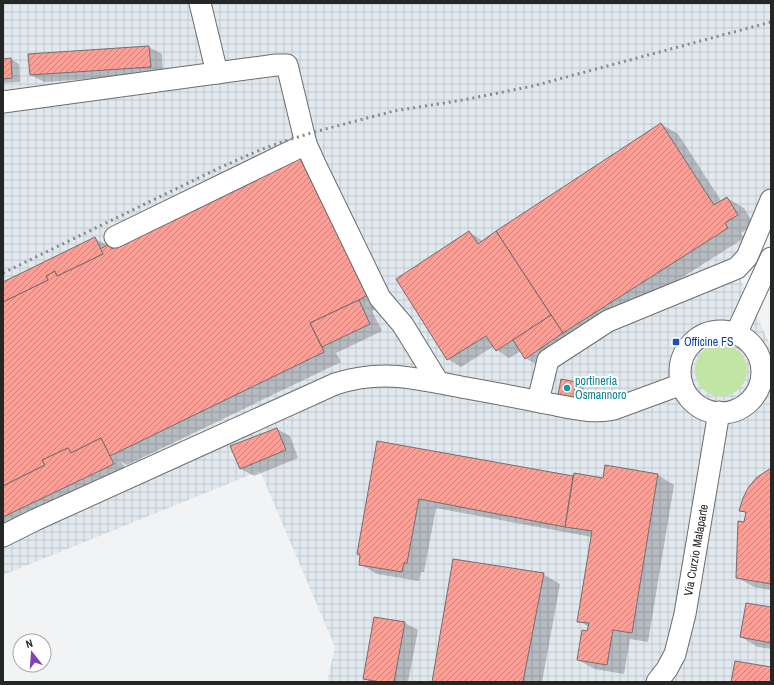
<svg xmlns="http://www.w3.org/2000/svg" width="774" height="685" font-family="'Archivo Narrow',sans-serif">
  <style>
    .industrial { fill: url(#industrial-grid) }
    .green { fill: #c0e5a4 }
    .shadow { fill: #0003 }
    .building { fill: url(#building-hatch); stroke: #716f6f }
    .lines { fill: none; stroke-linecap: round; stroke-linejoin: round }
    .minor-casing { stroke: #6c6d6e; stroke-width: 23 }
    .minor { stroke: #fff; stroke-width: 21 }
    .rail { stroke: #878888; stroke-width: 3; stroke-dasharray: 2 4; stroke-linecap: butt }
    .transit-dot { fill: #1a4fb4; stroke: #fff; stroke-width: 1.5 }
    .culture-dot { fill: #0f9aa8; stroke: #fff; stroke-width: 1.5 }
    .labels { text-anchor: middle; stroke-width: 4; stroke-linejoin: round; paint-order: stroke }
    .transit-label { font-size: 12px; fill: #164399; stroke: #fff; text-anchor: start }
    .culture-label { font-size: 12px; fill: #0d838f; stroke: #fff; text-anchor: start }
    .street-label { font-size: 12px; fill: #252626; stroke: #fff }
  </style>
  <defs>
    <pattern id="industrial-grid" width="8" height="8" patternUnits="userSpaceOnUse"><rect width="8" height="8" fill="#e1e9ef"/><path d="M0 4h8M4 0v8" fill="none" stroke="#c1c8cd"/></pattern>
    <pattern id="building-hatch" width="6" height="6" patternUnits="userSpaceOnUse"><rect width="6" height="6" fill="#fb9f97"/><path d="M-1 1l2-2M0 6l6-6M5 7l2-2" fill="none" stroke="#cb817b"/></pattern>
  </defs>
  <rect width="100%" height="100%" fill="#f2f3f4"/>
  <!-- industrial -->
  <path class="industrial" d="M3,3H771V228L754,267L740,278L771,347V682H327L335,647L260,471L3,575Z"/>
  <!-- green -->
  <circle class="green" cx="721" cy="370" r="26"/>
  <!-- shadow -->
  <g class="shadow">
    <path d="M149,47L162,54L163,74L44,82L31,75L30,55Z"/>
    <path d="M11,59L19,64L20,82L3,83V60Z"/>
    <path d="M661,124L678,134L722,202L727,198L744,208L754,225L741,233L744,238L581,342L538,365L525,358L521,351L509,358L497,350L494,346L461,367L448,359L397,279L469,232L483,241Z"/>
    <path d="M300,159L317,169L383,306L372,311L382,331L336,353L341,362L127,465L121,461L126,471L3,531V283L95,239L115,249Z"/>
    <path d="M576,383L584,388L582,402L568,399Z"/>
    <path d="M277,429L290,436L298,458L254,476L241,469Z"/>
    <path d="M378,443L574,477L604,479L658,475L674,485L648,642L630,639L624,674L595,669L578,660L589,627L579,621L592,537L436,508L424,572H421L419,581L377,574L360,564L361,556L358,554Z"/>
    <path d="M771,470V590L754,587L737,577L747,514L740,510Z"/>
    <path d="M543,574L560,584L542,682H433Z"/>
    <path d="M771,608V649L758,647L741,637Z"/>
    <path d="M405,623L418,630L408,682H370L364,678Z"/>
  </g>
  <!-- building -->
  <g class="building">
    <path d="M149,46L151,67L30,75L28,54Z"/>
    <path d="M11,58L12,78L3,79V59Z"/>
    <path d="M661,123L714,205L727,197L738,215L725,223L728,228L563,333L496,231Z"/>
    <path d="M300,158L367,296L310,323L324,352L110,456L101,438L71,453L68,448L42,460L45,465L3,486V302L48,280L46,276L55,271L57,276L103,254L100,249L109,244L112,249Z"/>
    <path d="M469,231L478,244L496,231L551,315L496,351L486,336L447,360L396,279Z"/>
    <path d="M95,237L103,254L57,276L55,271L46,276L48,280L3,302V282Z"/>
    <path d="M359,300L370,324L322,347L310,323Z"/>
    <path d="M551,315L563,333L525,359L513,340Z"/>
    <path d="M561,379L576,382L573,398L558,395Z"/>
    <path d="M277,428L286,450L240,469L230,446Z"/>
    <path d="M101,438L114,464L3,517V486L45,465L42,460L68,448L71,453Z"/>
    <path d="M377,441L573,476L565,527L419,499L407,563H404L402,572L359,565L360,555L357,554Z"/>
    <path d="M605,465L658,474L632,633L613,630L607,665L577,660L582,630L587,631L589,623L577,622L592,531L565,527L574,473L603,478Z"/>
    <path d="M771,468V584L736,578L738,521L744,522L746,512L739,511L743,498L748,488L756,478Z"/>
    <path d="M453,559L544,573L523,682H432Z"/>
    <path d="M746,603L771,607V643L740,637Z"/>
    <path d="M374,617L405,622L394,682H380L363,679Z"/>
    <path d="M735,661L771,667V682H731Z"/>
  </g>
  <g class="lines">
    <!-- minor casing -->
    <g class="minor-casing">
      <g id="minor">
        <path d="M200,3L217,73"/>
        <path d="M3,102L276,65H287L306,144L315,164L380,298L403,325L438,382"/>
        <path d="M115,237L306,144"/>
        <circle cx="721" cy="372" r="41"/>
        <path d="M736,334L771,258"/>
        <path d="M538,401L548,360L608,321L737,268L747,257L771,200"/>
        <path d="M3,536L35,520L335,384C381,369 415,378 461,387C489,392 517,397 545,403C568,407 591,414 614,409L682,384"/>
        <path d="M657,682L667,669L675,654L685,614L719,412"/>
      </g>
    </g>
    <!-- minor -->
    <use href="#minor" class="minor"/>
    <!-- rail -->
    <path class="rail" d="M3,273L217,169L260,150L282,142L314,132L394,111L463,100L533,86L771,22"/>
  </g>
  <!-- markers -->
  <rect class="transit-dot" x="672" y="338" width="8" height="8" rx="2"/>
  <circle class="culture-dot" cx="567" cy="388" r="4"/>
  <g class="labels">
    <!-- transit labels -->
    <g class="transit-label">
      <text x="684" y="346">Officine FS</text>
    </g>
    <!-- culture labels -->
    <g class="culture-label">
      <text x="575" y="385">portineria<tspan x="575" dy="14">Osmannoro</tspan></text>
    </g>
    <!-- street labels -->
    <g class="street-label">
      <text transform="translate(696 550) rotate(-80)" y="4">Via Curzio Malaparte</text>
    </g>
  </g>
  <!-- border -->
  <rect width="774" height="685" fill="none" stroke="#252626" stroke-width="8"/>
  <!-- north arrow -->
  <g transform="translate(32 653) rotate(343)"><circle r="19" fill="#ffffff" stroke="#a8a8a8"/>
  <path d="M0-3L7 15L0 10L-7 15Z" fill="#833fb3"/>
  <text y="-6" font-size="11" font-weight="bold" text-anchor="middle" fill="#252626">N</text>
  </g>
</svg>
